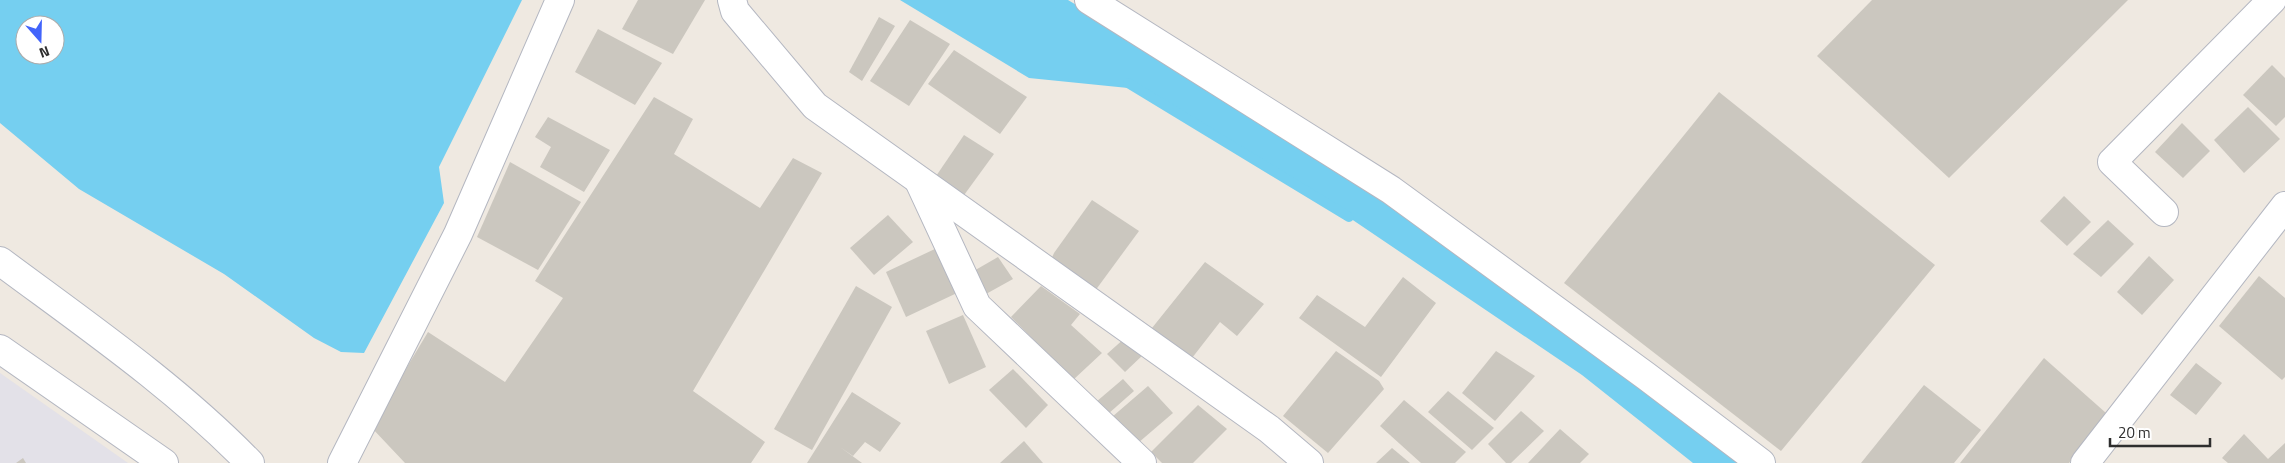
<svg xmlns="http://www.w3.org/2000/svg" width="2285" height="463" font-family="'Titillium Web',sans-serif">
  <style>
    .industrial { fill: #e3e1e8 }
    .water { fill: #75cff0; fill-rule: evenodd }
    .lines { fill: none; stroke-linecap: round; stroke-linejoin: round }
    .stream { stroke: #75cff0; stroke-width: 10 }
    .building { fill: #cbc7bf }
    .minor-casing { stroke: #b4b7c1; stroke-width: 30 }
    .minor { stroke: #fff; stroke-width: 28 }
  </style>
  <rect width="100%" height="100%" fill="#efe9e1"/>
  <!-- industrial -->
  <path class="industrial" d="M0,373L128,463H0Z"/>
  <!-- water -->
  <g class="water">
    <path d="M0,0H522L439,167L444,203L364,353L341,352L314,338L224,274L79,189L0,123ZM25,25H55V55H25Z"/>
    <path d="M900,0H1068L1245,106L1339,167L1745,463H1693L1582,375L1338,210L1138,89L1029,78Z"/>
  </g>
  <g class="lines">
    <!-- stream -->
    <path class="stream" d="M1128,83L1349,217"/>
  </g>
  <!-- building -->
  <g class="building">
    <path d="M638,0H705L673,54L622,29Z"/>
    <path d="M1872,0H2128L1949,178L1817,56Z"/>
    <path d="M879,17L895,26L862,81L849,72Z"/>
    <path d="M910,20L950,44L909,106L870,81Z"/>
    <path d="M598,29L662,63L635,105L575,72Z"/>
    <path d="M954,50L1027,97L1000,134L928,84Z"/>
    <path d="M2272,65L2285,78V117L2276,126L2243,95Z"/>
    <path d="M1719,92L1935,265L1781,451L1564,283Z"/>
    <path d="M654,97L693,119L674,154L760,208L793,158L822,173L693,391L765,442L751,463H405L371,427L428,332L505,382L563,298L535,281Z"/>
    <path d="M2248,107L2280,139L2244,173L2214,140Z"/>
    <path d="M548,117L610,150L584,192L540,167L551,147L535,137Z"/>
    <path d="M2182,123L2210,151L2183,178L2155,152Z"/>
    <path d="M964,135L994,154L959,202L932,182Z"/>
    <path d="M510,162L581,202L538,270L477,237Z"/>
    <path d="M2064,196L2091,222L2067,246L2040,221Z"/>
    <path d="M1092,200L1139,231L1092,295L1050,262L1054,253Z"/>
    <path d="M888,215L913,242L874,275L850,248Z"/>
    <path d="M2108,220L2134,244L2101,277L2073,254Z"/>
    <path d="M937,248L957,293L906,317L886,272Z"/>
    <path d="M2149,256L2174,280L2142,315L2117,292Z"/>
    <path d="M998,257L1013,279L986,294L972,272Z"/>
    <path d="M1205,262L1264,304L1237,336L1220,322L1192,358L1152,328Z"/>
    <path d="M2259,276L2285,298V377L2282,380L2219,326Z"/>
    <path d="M1403,277L1436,303L1381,377L1299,318L1317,295L1365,327Z"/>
    <path d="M856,286L892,307L812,450L774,429Z"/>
    <path d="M1041,286L1080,314L1071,325L1102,353L1073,380L1011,317Z"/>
    <path d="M963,315L986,367L949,384L926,331Z"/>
    <path d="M1126,337L1145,353L1125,372L1107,354Z"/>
    <path d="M1336,351L1379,381L1384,389L1328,453L1283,416Z"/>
    <path d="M1496,351L1535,376L1495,421L1462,393Z"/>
    <path d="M2044,358L2106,413L2069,463H1960Z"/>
    <path d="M2196,363L2222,383L2196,415L2170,395Z"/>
    <path d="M1013,369L1048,405L1026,428L989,390Z"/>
    <path d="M1123,379L1134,391L1108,414L1096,402Z"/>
    <path d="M1924,385L1981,430L1954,463H1861Z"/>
    <path d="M1148,386L1173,413L1138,443L1112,417Z"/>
    <path d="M1448,391L1494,428L1472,450L1428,412Z"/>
    <path d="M852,392L901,423L880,452L865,442L853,456L840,447L862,463H807Z"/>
    <path d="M1404,400L1466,452L1455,463H1421L1380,426Z"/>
    <path d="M1198,405L1227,429L1193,463H1162L1151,452Z"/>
    <path d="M1521,411L1544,431L1511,463H1506L1488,444Z"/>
    <path d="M1560,429L1589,454L1580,463H1528Z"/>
    <path d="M2244,434L2268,459L2285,443V463H2228L2222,458Z"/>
    <path d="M1024,441L1043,463H1000Z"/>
    <path d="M1392,448L1410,463H1376Z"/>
    <path d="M23,458L26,463H16Z"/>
  </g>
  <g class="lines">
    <!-- minor casing -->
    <g class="minor-casing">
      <g id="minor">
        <path d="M732,0L735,11L815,106L1269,429L1309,463"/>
        <path d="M1089,0L1391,190L1646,376L1761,463"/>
        <path d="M919,181L977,306L1142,463"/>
        <path d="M2164,212L2112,162L2272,0"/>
        <path d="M0,261C86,325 175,386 250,463"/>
        <path d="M0,349L164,463"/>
        <path d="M342,463L458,234L560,0"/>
        <path d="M2085,463L2285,206"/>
      </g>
    </g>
    <!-- minor -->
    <use href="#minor" class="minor"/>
  </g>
  <!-- north arrow -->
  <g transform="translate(40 40) rotate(160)"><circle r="24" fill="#ffffff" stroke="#ababab"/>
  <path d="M0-4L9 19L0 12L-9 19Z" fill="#4264fb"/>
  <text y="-8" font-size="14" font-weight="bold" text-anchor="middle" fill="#2e2e2e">N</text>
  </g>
  <!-- scale -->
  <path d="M2110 438v8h100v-8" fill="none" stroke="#2e2e2e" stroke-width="2.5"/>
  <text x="2118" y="438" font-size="15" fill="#2e2e2e" stroke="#ffffff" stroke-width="4" paint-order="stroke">20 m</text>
</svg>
